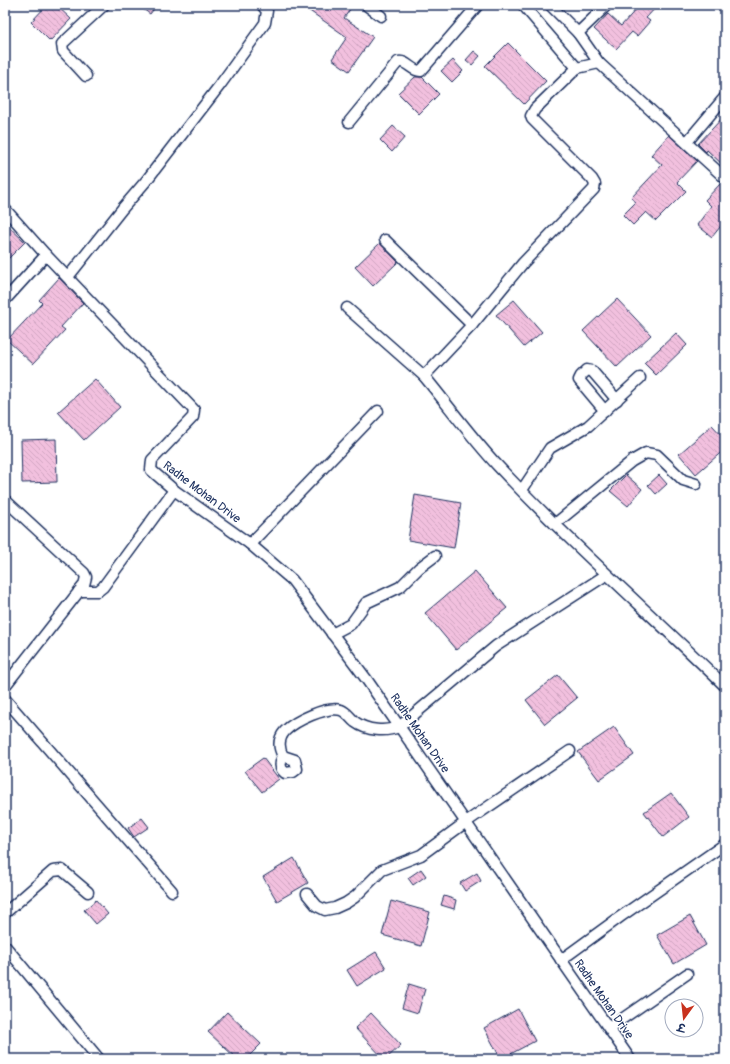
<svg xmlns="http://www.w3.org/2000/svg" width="730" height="1064" font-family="Pangolin,'Playpen Sans Deva',sans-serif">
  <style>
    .building { fill: url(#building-back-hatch); stroke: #1b2f5e }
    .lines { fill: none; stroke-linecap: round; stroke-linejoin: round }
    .minor-casing { stroke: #1b2f5e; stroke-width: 13 }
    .minor { stroke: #fff; stroke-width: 10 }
    .labels { text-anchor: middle; stroke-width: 3; stroke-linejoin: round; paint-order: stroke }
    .street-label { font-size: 12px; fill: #1b2f5e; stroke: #fff }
  </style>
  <defs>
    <pattern id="building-back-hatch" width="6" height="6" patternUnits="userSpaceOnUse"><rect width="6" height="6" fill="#f2c0de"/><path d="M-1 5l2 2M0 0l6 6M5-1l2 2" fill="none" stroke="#cfa5c1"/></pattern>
  </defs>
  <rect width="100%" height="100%" fill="#fff"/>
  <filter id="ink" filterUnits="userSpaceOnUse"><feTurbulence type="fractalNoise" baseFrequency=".025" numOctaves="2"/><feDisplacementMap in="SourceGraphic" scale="8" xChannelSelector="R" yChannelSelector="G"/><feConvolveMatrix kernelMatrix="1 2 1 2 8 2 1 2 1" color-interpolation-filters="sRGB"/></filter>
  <g filter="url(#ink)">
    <!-- building -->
    <g class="building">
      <path d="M47,5H56L71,19L50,41L31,22Z"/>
      <path d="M137,5H157L150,14Z"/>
      <path d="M301,5H353L344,18L373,37L349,71L332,59L347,37Z"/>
      <path d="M640,5H658L646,18L650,21L637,36L632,32L616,49L594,29L608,14L621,26Z"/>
      <path d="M508,43L546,81L524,104L485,66Z"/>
      <path d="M474,51L480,56L472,65L466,60Z"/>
      <path d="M453,60L463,71L452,82L441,71Z"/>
      <path d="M415,77H422L439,94L419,114L398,93Z"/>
      <path d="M725,115V167L707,150L706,152L698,144Z"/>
      <path d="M393,126L405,137L392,152L380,140Z"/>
      <path d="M669,135L697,161L677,182L686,191L656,221L646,212L633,225L623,215L636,202L631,198L662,165L651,155Z"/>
      <path d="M721,183L725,184V221L712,237L697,225L711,206L705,200Z"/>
      <path d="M5,223L25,242L5,262Z"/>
      <path d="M380,243L398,262L373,286L355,267Z"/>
      <path d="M59,278L83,303L61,327L65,330L33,364L7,340L42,303L39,300Z"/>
      <path d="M617,299L651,335L617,367L583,331Z"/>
      <path d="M514,300L542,332L524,347L496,315Z"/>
      <path d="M676,333L687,345L656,375L644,363Z"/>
      <path d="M95,379L120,407L84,440L58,412Z"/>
      <path d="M712,425L725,439V449L696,474L679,454Z"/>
      <path d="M56,439L57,482L22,483L21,440Z"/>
      <path d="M626,475L642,489L628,506L610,491Z"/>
      <path d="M659,475L667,484L656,494L648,485Z"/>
      <path d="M415,495L461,503L454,548L408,540Z"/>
      <path d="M475,571L507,608L456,650L425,613Z"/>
      <path d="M558,675L577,698L545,724L526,700Z"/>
      <path d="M614,727L634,755L599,780L578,752Z"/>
      <path d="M263,758L279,779L262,792L245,771Z"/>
      <path d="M671,793L689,817L663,837L644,812Z"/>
      <path d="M142,818L149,827L134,837L128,828Z"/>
      <path d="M294,858L308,883L277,901L263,877Z"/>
      <path d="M421,869L426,876L413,885L408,878Z"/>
      <path d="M477,873L481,881L465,891L460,883Z"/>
      <path d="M444,896L456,900L454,909L441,905Z"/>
      <path d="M96,900L108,914L96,924L84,910Z"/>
      <path d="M391,901L430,912L421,946L382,935Z"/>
      <path d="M690,916L706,945L674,964L657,935Z"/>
      <path d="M376,952L386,968L357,986L347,970Z"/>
      <path d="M409,984L425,989L418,1013L402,1008Z"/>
      <path d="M518,1009L535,1041L501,1059L484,1028Z"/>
      <path d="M227,1012L261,1044L246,1059H237L208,1032Z"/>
      <path d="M371,1013L401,1045L386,1059H384L355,1028Z"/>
    </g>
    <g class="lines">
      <!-- minor casing -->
      <g class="minor-casing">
        <g id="minor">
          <path d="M366,5L381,16"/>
          <path d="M523,5L577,68L599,63"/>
          <path d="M550,5L578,33L599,63L725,178"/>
          <path d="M578,33L607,5"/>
          <path d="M577,68L535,109L531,116L532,119L592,179L595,184L594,189L523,263L472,325L424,376C448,405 471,437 497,465C569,542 649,612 725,686"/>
          <path d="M86,76L63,51L62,44L104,5"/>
          <path d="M349,122L398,62C407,60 412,72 421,71L478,5"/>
          <path d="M687,142L725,97"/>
          <path d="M5,209L46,255L194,410L193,417L152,460L151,470L174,490L250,544L292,580L367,680L630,1059"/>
          <path d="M385,240L472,325"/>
          <path d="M68,277L122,209L146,181L220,85L265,23L267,11L262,5"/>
          <path d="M5,300L46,255"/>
          <path d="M347,308L424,376"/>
          <path d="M605,411L579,380L581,376L587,370L592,371L617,400"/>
          <path d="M522,490L550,448L588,426L640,378"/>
          <path d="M5,500L84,573L86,577L84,585L5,686"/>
          <path d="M555,524L632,461L646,453L657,455L683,480L696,484"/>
          <path d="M250,544L378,411"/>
          <path d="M79,591H98L103,587L174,490"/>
          <path d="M332,634L351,624L366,603L400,587L419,568L435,556"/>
          <path d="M5,699L172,891"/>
          <path d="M283,756L295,760L297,769L293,772L285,773C279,768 280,763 283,756C278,747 278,739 285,731C295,721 326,706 341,710C347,712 350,718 355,722C367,731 386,732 399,727L496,646L606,575"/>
          <path d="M307,894L317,906L325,910L335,908L346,903L355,897L382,870L421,855L466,822L570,751"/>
          <path d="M5,913L53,871L62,870L88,892"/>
          <path d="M5,946L99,1059"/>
          <path d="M561,960L620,917L725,844"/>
          <path d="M609,1028L687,974"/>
        </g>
      </g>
      <!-- minor -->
      <use href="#minor" class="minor"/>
    </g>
  </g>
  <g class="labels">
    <!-- street labels -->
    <g class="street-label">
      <text transform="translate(202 492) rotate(37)" y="4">Radhe Mohan Drive</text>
      <text transform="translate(420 733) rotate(55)" y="4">Radhe Mohan Drive</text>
      <text transform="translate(604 999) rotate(55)" y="4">Radhe Mohan Drive</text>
    </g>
  </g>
  <!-- margin -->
  <rect width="730" height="1064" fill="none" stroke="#fff" stroke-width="20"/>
  <rect x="10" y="10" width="710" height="1044" fill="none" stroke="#1b2f5e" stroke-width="1.5" filter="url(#ink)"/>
  <!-- north arrow -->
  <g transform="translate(684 1018) rotate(195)"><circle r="19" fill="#ffffff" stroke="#a4acbf"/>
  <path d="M0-3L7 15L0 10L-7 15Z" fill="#c8321e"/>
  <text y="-6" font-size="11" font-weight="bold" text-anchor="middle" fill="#1b2f5e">उ</text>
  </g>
</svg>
